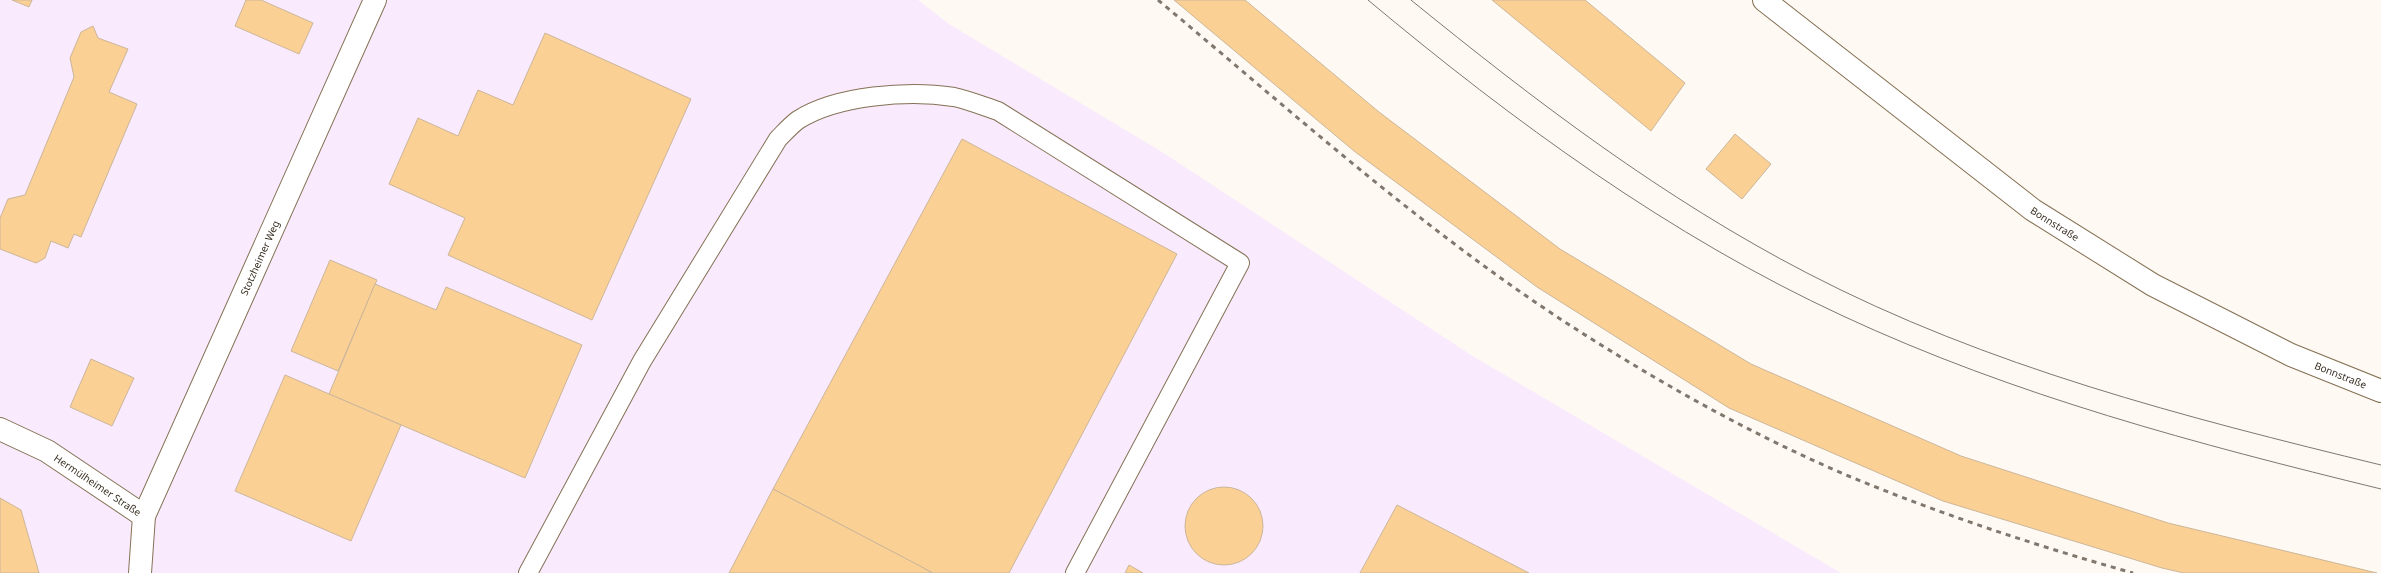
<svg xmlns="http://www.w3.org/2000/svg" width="2381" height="573" font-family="'Noto Sans',sans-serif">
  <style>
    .industrial { fill: #f9eafd }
    .building { fill: #fbd095; stroke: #ccb699 }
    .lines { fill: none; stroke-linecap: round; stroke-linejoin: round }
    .lane-casing { stroke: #857155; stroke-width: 20 }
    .street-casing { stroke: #857155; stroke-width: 24 }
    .secondary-casing { stroke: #857155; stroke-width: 24 }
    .lane { stroke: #fff; stroke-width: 18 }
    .street { stroke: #fff; stroke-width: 22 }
    .secondary { stroke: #fff; stroke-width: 22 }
    .tram { stroke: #80786e; stroke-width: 1 }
    .rail { stroke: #80786e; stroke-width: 3; stroke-dasharray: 5 5; stroke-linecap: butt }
    .labels { text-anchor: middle; stroke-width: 3.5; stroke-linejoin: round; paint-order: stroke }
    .street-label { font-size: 10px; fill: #382f23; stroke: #fff }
  </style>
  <rect width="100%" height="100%" fill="#fef9f3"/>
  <!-- industrial -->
  <path class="industrial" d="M0,0H918L949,24L1162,152L1471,355L1841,573H0Z"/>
  <!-- building -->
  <g class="building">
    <path d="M12,0H32L29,7Z"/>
    <path d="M246,0H261L313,23L299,54L235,26Z"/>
    <path d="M1174,0H1245L1379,112L1560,249L1751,364L1961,456L2168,523L2377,573H2184L2162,568L1943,501L1729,408L1537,287L1354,151Z"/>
    <path d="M1492,0H1585L1685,83L1651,131Z"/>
    <path d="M93,26L98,38L128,49L109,92L137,104L81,237L74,234L68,248L51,241L45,258L36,263L0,249V218L8,199L25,195L74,77L70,58L81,32Z"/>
    <path d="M545,33L691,99L592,320L448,255L465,218L389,184L418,118L458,136L478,90L513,105Z"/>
    <path d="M1735,134L1771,164L1742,199L1706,169Z"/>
    <path d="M962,139L1177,254L1009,573H933L773,489Z"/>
    <path d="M330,260L377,280L338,371L291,351Z"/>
    <path d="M375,284L436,310L446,287L582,345L525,478L329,394Z"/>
    <path d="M91,359L134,378L112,426L70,407Z"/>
    <path d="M285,375L401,425L351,541L235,491Z"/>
    <circle cx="1224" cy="526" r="39"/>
    <path d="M773,489L920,566L932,573H729Z"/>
    <path d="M0,498L21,510L39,573H0Z"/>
    <path d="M1397,505L1529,573H1360Z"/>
    <path d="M1129,565L1143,573H1125Z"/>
  </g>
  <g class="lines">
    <!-- lane casing -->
    <g class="lane-casing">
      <path id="lane" d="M528,573L642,361L778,139C784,133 791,125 798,120C837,95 909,90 954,97C968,100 983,106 998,111L1240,263L1075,573"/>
    </g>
    <!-- street casing -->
    <g class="street-casing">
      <g id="street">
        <path id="s1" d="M0,429L47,451L144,516"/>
        <path id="s2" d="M140,573L144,516L375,0"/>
      </g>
    </g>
    <!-- secondary casing -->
    <g class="secondary-casing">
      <g id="secondary">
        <path id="s3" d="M1764,0L2033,210L2153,285L2291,355L2381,391"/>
      </g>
    </g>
    <!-- lane -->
    <use href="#lane" class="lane"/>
    <!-- street -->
    <use href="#street" class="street"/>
    <!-- secondary -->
    <use href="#secondary" class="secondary"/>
    <!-- tram -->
    <g class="tram">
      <path d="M1368,0C1514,122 1670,236 1843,316C2015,396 2197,444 2381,489"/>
      <path d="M1411,0C1535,101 1664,199 1807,273C1988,367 2184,417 2381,465"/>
    </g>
    <!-- rail -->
    <path class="rail" d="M1158,0C1291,111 1422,229 1568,324C1658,382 1752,435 1851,477C1943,515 2037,546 2133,573"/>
  </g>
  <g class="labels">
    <!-- street labels -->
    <g class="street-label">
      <text dy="4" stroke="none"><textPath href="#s3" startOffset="367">Bonnstraße</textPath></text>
      <text dy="4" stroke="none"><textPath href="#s2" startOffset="340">Stotzheimer Weg</textPath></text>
      <text dy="4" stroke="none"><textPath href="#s3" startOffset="691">Bonnstraße</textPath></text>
      <text dy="4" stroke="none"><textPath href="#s1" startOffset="113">Hermülheimer Straße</textPath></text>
    </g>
  </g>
</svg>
